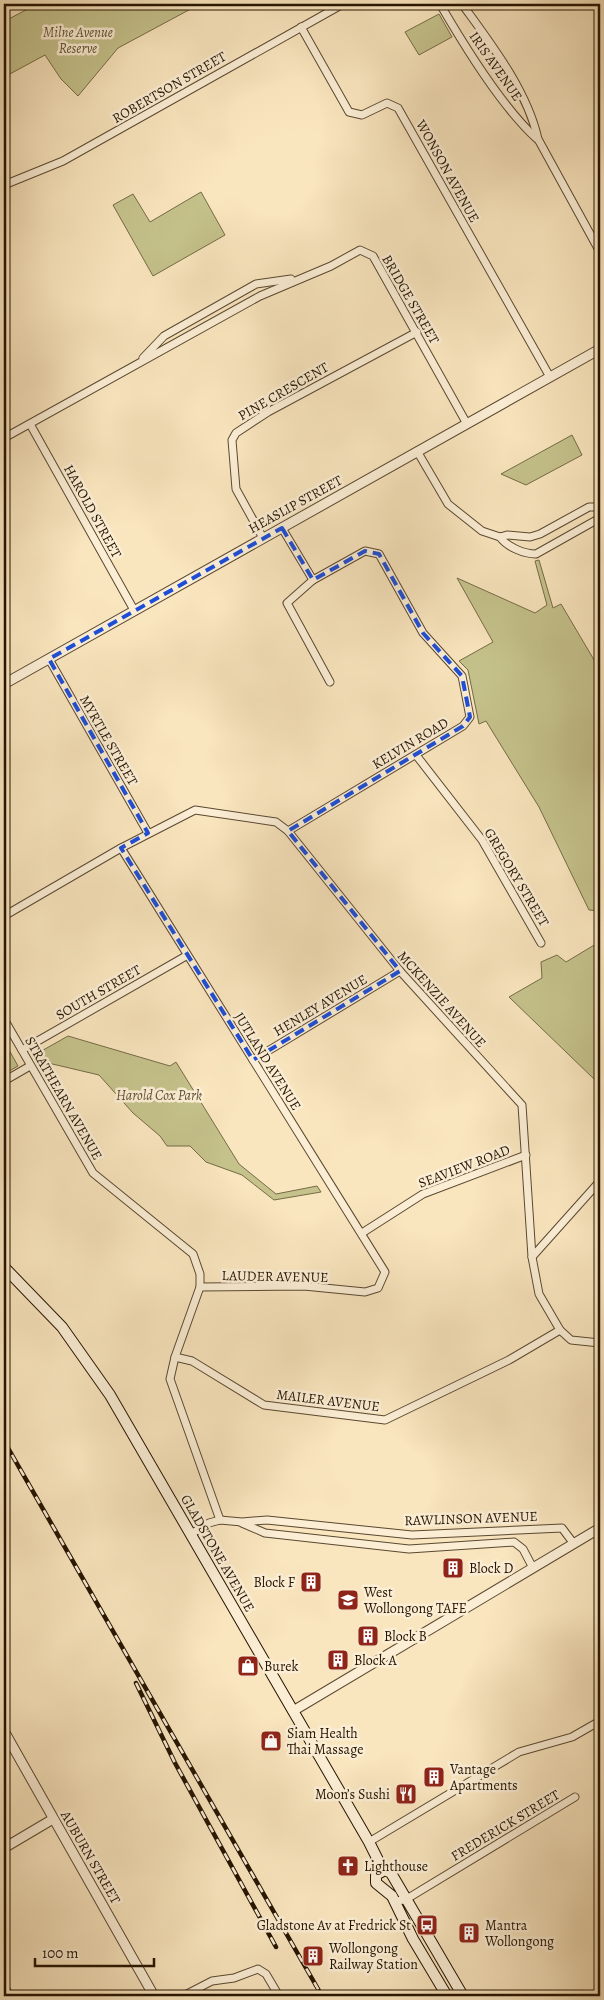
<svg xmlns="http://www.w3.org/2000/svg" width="604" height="2000" font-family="Alegreya,serif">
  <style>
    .green { fill: #c5c28c; stroke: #756b46 }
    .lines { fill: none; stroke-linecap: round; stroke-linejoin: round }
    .minor-casing { stroke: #5a4830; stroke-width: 9 }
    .tertiary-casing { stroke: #5a4830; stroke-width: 11 }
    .secondary-casing { stroke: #251401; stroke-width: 12 }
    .minor { stroke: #fbeed5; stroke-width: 7 }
    .tertiary { stroke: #fbeed5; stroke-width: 9 }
    .secondary { stroke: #fbeed5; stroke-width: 10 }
    .rail-casing { stroke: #251401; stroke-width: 4.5 }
    .rail { stroke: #fbeed5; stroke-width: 2.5; stroke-dasharray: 8; stroke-linecap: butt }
    .marked { fill: none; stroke: #1d4ed8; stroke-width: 4; stroke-dasharray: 10 6; stroke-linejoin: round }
    .labels { text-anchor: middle; stroke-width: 5; stroke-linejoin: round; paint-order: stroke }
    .park-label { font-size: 14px; font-style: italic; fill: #5d5132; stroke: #fbeed5 }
    .street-label { font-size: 14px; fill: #251401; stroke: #fbeed5 }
    .poi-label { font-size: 14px; fill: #251401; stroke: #fbeed5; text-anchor: start }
  </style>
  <rect width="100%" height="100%" fill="#f9e5be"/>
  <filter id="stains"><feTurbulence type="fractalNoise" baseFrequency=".004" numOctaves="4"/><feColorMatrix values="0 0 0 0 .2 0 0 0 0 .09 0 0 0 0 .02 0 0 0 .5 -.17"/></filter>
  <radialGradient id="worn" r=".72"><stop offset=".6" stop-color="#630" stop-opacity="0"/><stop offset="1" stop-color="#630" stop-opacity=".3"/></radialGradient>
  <!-- green -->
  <g class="green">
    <path d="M37,4H200L118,48L78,96L61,79L45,55L8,75L4,67V29L10,25L7,20Z"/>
    <path d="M439,14L452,37L419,55L405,32Z"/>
    <path d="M201,192L225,235L153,276L113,205L133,194L150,222Z"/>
    <path d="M572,435L582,455L526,485L501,474Z"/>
    <path d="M539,560L553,608L561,604L600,670V863L598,864L600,869V911L589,910L539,807L486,721L479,724L468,670L459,661L493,642L457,578L535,613L547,605L535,561Z"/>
    <path d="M596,944L600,963V1074L594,1079L509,997L542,978L541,962L557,955L566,962Z"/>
    <path d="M68,1036L170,1066L176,1062L239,1164L276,1194L317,1186L321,1192L274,1200L242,1175L206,1162L190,1146H167L160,1136L133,1113L99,1075L44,1062L38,1053Z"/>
    <path d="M4,1041L18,1066L4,1074Z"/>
  </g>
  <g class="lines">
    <!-- minor casing -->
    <g class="minor-casing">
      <g id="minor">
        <path d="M440,4C465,47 501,106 537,139"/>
        <path d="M462,4C491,44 527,90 538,139L600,252"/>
        <path d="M301,27L349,112L362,115L387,103L398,108L550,377"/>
        <path d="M4,185L63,161L343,4"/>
        <path d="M143,358L164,336L256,284L291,279"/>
        <path d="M30,424L134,610"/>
        <path d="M4,438L260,296L331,266L360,250L373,256L467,424"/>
        <path d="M417,451L448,504L482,531L500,537L507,535L530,537L540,534L589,507H596L600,512"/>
        <path d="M282,528L313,580L365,551L379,554L423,633L462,676L470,717L463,726L288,831"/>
        <path d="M500,537C507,547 524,554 536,554L600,518"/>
        <path d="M263,538L236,489L232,440L236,433L268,412L417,332"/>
        <path d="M313,580L287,603L330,682"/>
        <path d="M599,653H600"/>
        <path d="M49,659L148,833"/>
        <path d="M416,755L482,840L541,943"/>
        <path d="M121,848L385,1272L378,1288L365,1292L304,1286L200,1287"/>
        <path d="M4,916L121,848L195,810L276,822L288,831L400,971L522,1105L532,1257L539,1294L560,1330L571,1340L600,1343"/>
        <path d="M4,1019L93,1173L193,1254L200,1274V1287L175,1357L170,1379L220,1520"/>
        <path d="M22,1050L186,956"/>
        <path d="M253,1060L400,971"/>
        <path d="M4,1081L30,1066"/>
        <path d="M362,1233L423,1194L526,1155"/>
        <path d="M532,1257L600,1181"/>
        <path d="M175,1357L192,1361L264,1405L385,1420L509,1360L560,1330"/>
        <path d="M242,1523L265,1533L409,1549L514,1542L523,1549L533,1568"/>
        <path d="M191,1534L209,1523L220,1520L242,1522L267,1520L412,1535L562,1528L574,1544"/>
        <path d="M369,1842L519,1752L572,1737L600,1721"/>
        <path d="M395,1901L405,1900L575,1797"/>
        <path d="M4,1986L10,1996"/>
        <path d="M183,1996L212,1981L234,1978L258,1969L266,1974L279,1996"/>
      </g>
    </g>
    <!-- tertiary casing -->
    <g class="tertiary-casing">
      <g id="tertiary">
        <path d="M4,684L600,349"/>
        <path d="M293,1711L600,1528"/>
        <path d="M4,1731L154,1996"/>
        <path d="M4,1848L53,1819"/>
      </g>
    </g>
    <!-- secondary casing -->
    <g class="secondary-casing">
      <g id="secondary">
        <path d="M4,1267L62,1327L110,1395L369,1842L383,1870"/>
        <path d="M447,1996L413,1939L392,1896L376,1883V1875L385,1870L391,1873L463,1996"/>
      </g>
    </g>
    <!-- minor -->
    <use href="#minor" class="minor"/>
    <!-- tertiary -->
    <use href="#tertiary" class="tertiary"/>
    <!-- secondary -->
    <use href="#secondary" class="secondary"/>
    <!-- rail casing -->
    <g class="rail-casing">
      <g id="rail">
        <path d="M4,1441L322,1996"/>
        <path d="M136,1683L175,1763L276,1947"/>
      </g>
    </g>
    <!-- rail -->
    <use href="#rail" class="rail"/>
  </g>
  <!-- marked area -->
  <path class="marked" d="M282,528L313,580L365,551L379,554L423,633L462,676L470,717L463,726L288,831L400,971L253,1060L121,848L148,833L49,659Z"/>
  <!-- icons -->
  <defs>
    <g id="building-square" transform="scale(1.125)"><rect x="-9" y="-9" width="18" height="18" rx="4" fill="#8f2418" stroke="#fbeed5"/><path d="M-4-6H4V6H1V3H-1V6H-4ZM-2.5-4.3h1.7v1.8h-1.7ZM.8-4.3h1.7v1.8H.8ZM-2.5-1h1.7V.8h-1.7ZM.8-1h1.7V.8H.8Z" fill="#fff"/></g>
    <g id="university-square" transform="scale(1.125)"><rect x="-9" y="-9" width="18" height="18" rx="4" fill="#8f2418" stroke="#fbeed5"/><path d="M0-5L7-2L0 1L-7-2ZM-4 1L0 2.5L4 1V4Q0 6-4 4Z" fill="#fff"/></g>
    <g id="shop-square" transform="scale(1.125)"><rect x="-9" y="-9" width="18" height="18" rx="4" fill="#8f2418" stroke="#fbeed5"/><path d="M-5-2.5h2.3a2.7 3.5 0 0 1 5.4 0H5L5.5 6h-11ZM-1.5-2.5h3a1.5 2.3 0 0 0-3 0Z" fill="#fff"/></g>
    <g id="restaurant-square" transform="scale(1.125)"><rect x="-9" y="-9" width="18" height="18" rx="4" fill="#8f2418" stroke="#fbeed5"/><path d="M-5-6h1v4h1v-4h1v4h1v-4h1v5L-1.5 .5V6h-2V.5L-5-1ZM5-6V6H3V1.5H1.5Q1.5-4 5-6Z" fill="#fff"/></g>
    <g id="church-square" transform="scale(1.125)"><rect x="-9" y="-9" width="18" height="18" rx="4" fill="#8f2418" stroke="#fbeed5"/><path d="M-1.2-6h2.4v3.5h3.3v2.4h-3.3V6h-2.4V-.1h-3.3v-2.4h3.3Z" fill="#fff"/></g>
    <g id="bus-square" transform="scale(1.125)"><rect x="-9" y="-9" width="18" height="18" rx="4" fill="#8f2418" stroke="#fbeed5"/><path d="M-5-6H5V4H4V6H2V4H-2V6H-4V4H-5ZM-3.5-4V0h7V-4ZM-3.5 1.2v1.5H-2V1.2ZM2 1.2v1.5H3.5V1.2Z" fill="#fff"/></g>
  </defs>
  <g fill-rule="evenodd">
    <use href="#building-square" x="453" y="1568"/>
    <use href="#building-square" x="311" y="1582"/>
    <use href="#university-square" x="348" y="1600"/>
    <use href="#building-square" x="368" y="1636"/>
    <use href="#building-square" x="338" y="1660"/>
    <use href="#shop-square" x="248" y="1666"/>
    <use href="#shop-square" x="271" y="1741"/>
    <use href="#building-square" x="434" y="1777"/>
    <use href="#restaurant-square" x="406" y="1794"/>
    <use href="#church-square" x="348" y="1866"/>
    <use href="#bus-square" x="427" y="1925"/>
    <use href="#building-square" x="469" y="1933"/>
    <use href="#building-square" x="313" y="1956"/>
  </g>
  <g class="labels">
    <!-- park labels -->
    <g class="park-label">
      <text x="78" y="37">Milne Avenue<tspan x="78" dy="16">Reserve</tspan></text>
      <text x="159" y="1100">Harold Cox Park</text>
    </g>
    <!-- street labels -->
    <g class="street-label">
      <text transform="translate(496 66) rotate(55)" y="5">IRIS AVENUE</text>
      <text transform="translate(169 87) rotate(-30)" y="5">ROBERTSON STREET</text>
      <text transform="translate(448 171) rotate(61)" y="5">WONSON AVENUE</text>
      <text transform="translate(411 299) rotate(60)" y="5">BRIDGE STREET</text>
      <text transform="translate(283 391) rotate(-30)" y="5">PINE CRESCENT</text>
      <text transform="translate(295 504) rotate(-29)" y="5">HEASLIP STREET</text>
      <text transform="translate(93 511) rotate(61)" y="5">HAROLD STREET</text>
      <text transform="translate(109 740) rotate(60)" y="5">MYRTLE STREET</text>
      <text transform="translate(410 743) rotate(-31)" y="5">KELVIN ROAD</text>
      <text transform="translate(517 877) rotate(59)" y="5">GREGORY STREET</text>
      <text transform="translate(98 992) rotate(-30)" y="5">SOUTH STREET</text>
      <text transform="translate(442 999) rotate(48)" y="5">MCKENZIE AVENUE</text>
      <text transform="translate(320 1005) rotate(-31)" y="5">HENLEY AVENUE</text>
      <text transform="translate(268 1061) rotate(58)" y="5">JUTLAND AVENUE</text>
      <text transform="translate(64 1098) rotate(60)" y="5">STRATHEARN AVENUE</text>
      <text transform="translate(464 1166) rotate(-21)" y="5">SEAVIEW ROAD</text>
      <text transform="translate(275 1276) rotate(1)" y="5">LAUDER AVENUE</text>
      <text transform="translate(328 1400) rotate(7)" y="5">MAILER AVENUE</text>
      <text transform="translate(471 1518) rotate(-2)" y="5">RAWLINSON AVENUE</text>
      <text transform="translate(218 1553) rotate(60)" y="5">GLADSTONE AVENUE</text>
      <text transform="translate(505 1825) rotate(-31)" y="5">FREDERICK STREET</text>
      <text transform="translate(91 1857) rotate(60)" y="5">AUBURN STREET</text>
    </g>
    <!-- poi labels -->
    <g class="poi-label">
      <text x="469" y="1573">Block D</text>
      <text x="295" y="1587" text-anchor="end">Block F</text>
      <text x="364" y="1597">West<tspan x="364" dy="16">Wollongong TAFE</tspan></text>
      <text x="384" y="1641">Block B</text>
      <text x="354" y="1665">Block A</text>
      <text x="264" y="1671">Burek</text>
      <text x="287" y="1738">Siam Health<tspan x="287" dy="16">Thai Massage</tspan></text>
      <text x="450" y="1774">Vantage<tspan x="450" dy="16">Apartments</tspan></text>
      <text x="390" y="1799" text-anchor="end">Moon’s Sushi</text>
      <text x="364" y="1871">Lighthouse</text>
      <text x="411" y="1930" text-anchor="end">Gladstone Av at Fredrick St</text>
      <text x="485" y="1930">Mantra<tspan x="485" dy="16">Wollongong</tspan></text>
      <text x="329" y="1953">Wollongong<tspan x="329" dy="16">Railway Station</tspan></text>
    </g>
  </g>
  <!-- margin -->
  <rect width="604" height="2000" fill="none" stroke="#f9e5be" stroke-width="20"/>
  <rect x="5" y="5" width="594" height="1990" fill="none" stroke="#251401" stroke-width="2.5"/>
  <rect x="10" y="10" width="584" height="1980" fill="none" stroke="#251401"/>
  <!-- scale -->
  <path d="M35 1958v8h119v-8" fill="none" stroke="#251401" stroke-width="2.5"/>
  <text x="42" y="1958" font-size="15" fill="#251401" stroke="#fbeed5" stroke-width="4" paint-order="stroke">100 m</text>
  <rect width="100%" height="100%" filter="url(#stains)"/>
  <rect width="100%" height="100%" fill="url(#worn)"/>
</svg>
